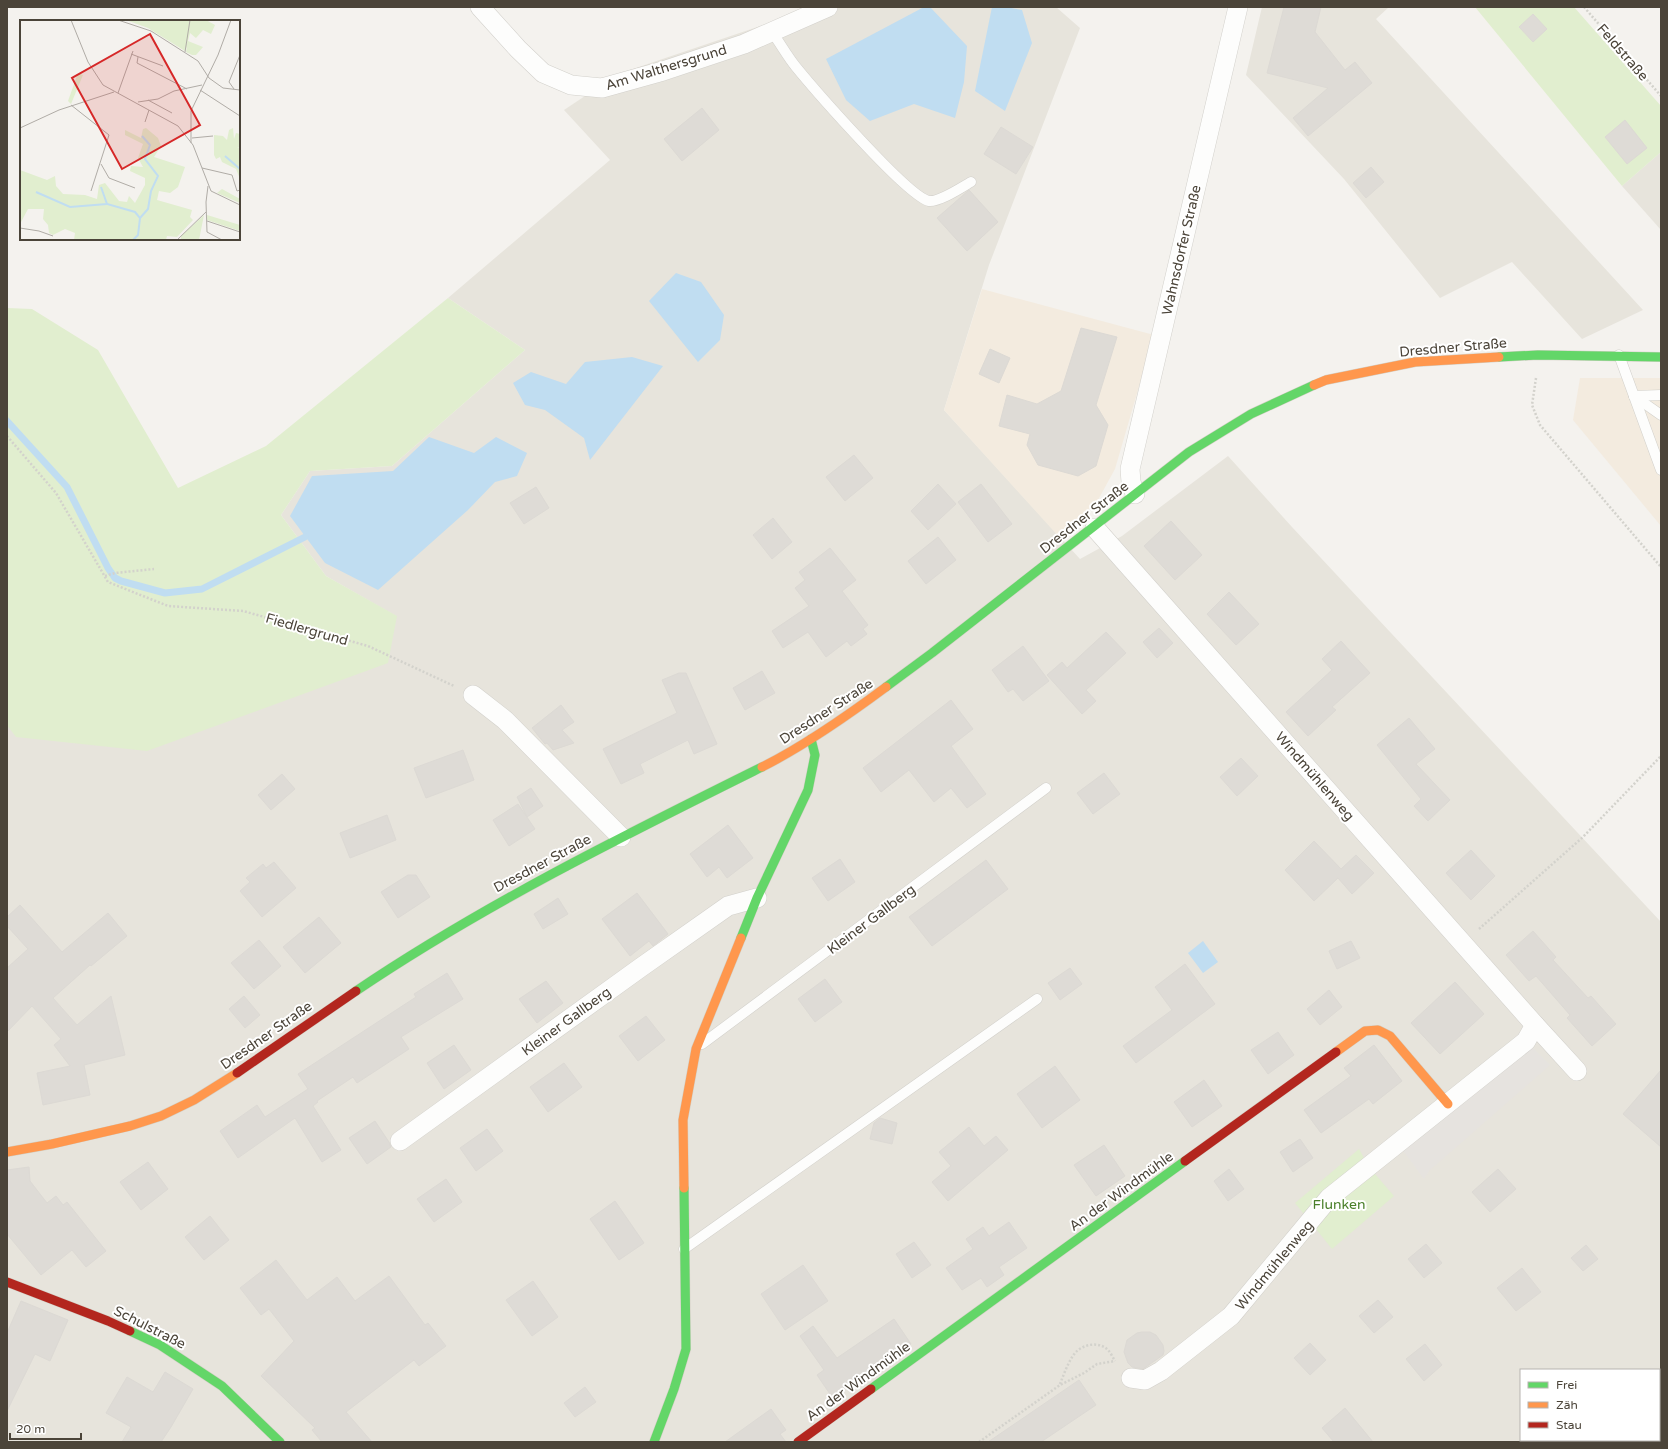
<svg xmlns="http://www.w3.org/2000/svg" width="1668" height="1449" font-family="'Varela Round',sans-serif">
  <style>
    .residential { fill: #e7e4dc; fill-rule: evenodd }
    .commercial { fill: #f3ebdf }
    .green { fill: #e1eecf }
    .parking { fill: #e6e3df }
    .water { fill: #c0ddf1 }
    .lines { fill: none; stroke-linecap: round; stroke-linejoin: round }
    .stream { stroke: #c0ddf1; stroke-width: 7 }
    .building { fill: #dedbd6; stroke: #dcd9d4 }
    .lane-casing { stroke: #d2d0cb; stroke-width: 11 }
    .street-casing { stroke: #d2d0cb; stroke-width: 20 }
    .fast-casing { stroke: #d3cfc5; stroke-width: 10 }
    .slow-casing { stroke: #d3cfc5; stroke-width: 10 }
    .jam-casing { stroke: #d3cfc5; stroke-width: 10 }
    .path { stroke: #d3d2cc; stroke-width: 2.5; stroke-dasharray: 2 2; stroke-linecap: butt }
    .lane { stroke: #fdfdfc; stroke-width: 10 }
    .street { stroke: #fdfdfc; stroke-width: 19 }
    .fast { stroke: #63d668; stroke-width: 9 }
    .slow { stroke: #ff974d; stroke-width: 9 }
    .jam { stroke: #b3261e; stroke-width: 9 }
    .labels { text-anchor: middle; stroke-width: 4; stroke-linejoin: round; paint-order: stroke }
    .street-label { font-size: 14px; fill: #4b4439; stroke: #fff }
    .park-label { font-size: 14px; fill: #4a7f2a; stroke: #fff }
    .inset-river { fill: none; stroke: #c0ddf1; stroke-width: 2 }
    .inset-road { fill: none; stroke: #b0aca6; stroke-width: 1 }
    .view { fill: #d62828; fill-opacity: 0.15; stroke: #d62828; stroke-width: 2 }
    .inset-edge { fill: none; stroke: #4b4439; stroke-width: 2 }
  </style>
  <rect width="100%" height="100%" fill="#f4f2ee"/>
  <!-- residential -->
  <g class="residential">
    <path d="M805,7H1056L1080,28L989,265L944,410L1080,559L1122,536L1228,456L1292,527L1661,922V1442H7V717L396,616L326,576L281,515L310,471L392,466L525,350L448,298L610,160L564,110L618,74L778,20ZM1521,1370H1659V1440H1521Z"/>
    <path d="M1262,7H1389L1376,19L1643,310L1582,339L1512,262L1440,298L1344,179L1246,75Z"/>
    <path d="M1661,152V230L1622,186Z"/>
  </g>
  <!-- commercial -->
  <g class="commercial">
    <path d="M982,289L1154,335L1115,469L1098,500L1060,538L944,410Z"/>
    <path d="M1580,378H1661V526L1573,420Z"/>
  </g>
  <!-- green -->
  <g class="green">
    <path d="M1475,7H1574L1661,106V152L1622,186Z"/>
    <path d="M448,298L525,350L392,466L310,471L281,515L326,576L397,616L388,663L147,751L16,737L7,725V308L32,309L98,350L178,488L266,446Z"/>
    <path d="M1359,1149L1369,1167L1394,1196L1332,1249L1295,1203Z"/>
  </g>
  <!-- parking -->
  <path class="parking" d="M1526,1041L1550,1065L1430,1170L1424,1179L1398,1144Z"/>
  <!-- water -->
  <g class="water">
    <path d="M924,7H930L967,46L964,82L955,118L914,104L870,121L846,100L826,59Z"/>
    <path d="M992,7H1006L1022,10L1032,43L1005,111L975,91Z"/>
    <path d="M676,273L701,282L724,315L720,340L698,362L649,301Z"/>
    <path d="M632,357L663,366L590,460L584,438L545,410L525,405L513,383L531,372L566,384L585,362Z"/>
    <path d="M429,437L474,453L496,437L527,453L517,476L495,482L468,510L378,590L325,563L290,516L312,476L393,471Z"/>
    <path d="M1203,941L1218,962L1203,973L1188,953Z"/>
  </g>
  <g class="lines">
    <!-- stream -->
    <path class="stream" d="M7,421L67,487L108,568L115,578L121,581L165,593L202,589L305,537"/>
  </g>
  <!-- building -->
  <g class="building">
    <path d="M1284,7H1321L1315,32L1345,70L1355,62L1372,83L1308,136L1293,118L1328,88L1267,73Z"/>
    <path d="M1533,14L1547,29L1533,42L1519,27Z"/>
    <path d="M702,108L719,130L682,161L664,139Z"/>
    <path d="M1625,120L1647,148L1627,164L1605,137Z"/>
    <path d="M1001,127L1033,147L1016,174L984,154Z"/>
    <path d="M1371,167L1384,182L1366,198L1353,183Z"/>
    <path d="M969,190L998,222L967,251L937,218Z"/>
    <path d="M1081,328L1117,337L1096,405L1108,425L1096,466L1078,476L1038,465L1027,445L1030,434L999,426L1007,395L1037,404L1061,391Z"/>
    <path d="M990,349L1010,358L999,383L979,374Z"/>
    <path d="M854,455L873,478L845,501L826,477Z"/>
    <path d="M938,484L956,504L928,530L911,511Z"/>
    <path d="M981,484L1012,524L988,542L958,502Z"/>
    <path d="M536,487L549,508L524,524L510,503Z"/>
    <path d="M773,518L792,542L772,559L753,535Z"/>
    <path d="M1171,521L1202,555L1175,580L1144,546Z"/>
    <path d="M938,537L956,560L926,584L908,561Z"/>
    <path d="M830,548L856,580L842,591L868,625L863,629L867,634L851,646L847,641L826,657L808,632L783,648L772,631L809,606L795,588L805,580L799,572Z"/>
    <path d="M1229,592L1259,624L1236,645L1207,614Z"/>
    <path d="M1159,628L1173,643L1157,658L1143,642Z"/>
    <path d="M1106,632L1126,653L1086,690L1096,701L1082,714L1047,675L1062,662L1067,668Z"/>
    <path d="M1341,641L1370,673L1332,707L1336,710L1308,736L1286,712L1332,670L1322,659Z"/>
    <path d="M1023,646L1049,681L1023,701L1013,689L1008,692L992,670Z"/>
    <path d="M762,671L775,693L745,710L733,688Z"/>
    <path d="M679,673H686L717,744L694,754L688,740L640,764L644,773L621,784L603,749L677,713L662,680Z"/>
    <path d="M951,700L973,729L951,746L986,794L967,808L951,788L934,802L909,770L881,792L863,768Z"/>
    <path d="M561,705L574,722L562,730L574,743L553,750L547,743L545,744L532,728Z"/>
    <path d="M1409,718L1435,749L1416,764L1450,800L1428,821L1414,806L1421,799L1377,745Z"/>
    <path d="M463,750L474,780L426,798L414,768Z"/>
    <path d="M1241,758L1258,776L1237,796L1220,777Z"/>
    <path d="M1104,773L1120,794L1093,814L1077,793Z"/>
    <path d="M282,774L295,789L271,810L258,795Z"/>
    <path d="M531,788L543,806L527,817L517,797Z"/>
    <path d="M518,804L535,829L509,846L493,820Z"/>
    <path d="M387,815L396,840L350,858L340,833Z"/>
    <path d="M728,825L753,858L727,878L719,867L707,877L690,854Z"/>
    <path d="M1314,841L1341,869L1356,855L1374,873L1352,894L1338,878L1314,901L1285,870Z"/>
    <path d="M1471,850L1495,876L1471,900L1446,873Z"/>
    <path d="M840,859L855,882L828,901L812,878Z"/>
    <path d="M986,860L1008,889L932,946L909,917Z"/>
    <path d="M274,862L296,888L262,917L240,891L250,882L246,878L263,864L266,868Z"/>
    <path d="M408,875H416L430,897L398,918L381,892Z"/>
    <path d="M637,893L668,934L653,946L649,941L630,956L602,919Z"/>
    <path d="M558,898L568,914L543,929L534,914Z"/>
    <path d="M20,905L62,952L108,913L127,936L91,966L90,965L53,998L77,1025L111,996L125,1055L84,1065L90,1095L43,1105L37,1073L70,1066L54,1045L61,1039L32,1006L7,1032V968L28,949L7,926V917Z"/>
    <path d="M319,917L341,943L305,973L283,947Z"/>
    <path d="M1533,931L1556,957L1553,960L1588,998L1591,996L1616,1024L1592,1046L1567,1018L1570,1015L1536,976L1529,981L1506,955Z"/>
    <path d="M259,940L281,966L254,989L231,963Z"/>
    <path d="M1351,941L1360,958L1337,969L1329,951Z"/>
    <path d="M1185,964L1215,1004L1136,1063L1123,1046L1172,1010L1155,987Z"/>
    <path d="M1070,968L1082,984L1060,1000L1048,983Z"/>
    <path d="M447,973L463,999L401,1037L409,1049L357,1083L353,1077L317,1101L318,1102L313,1106L341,1150L322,1162L295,1118L238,1158L220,1131L257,1105L265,1117L308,1089L298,1074L416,997L414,994Z"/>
    <path d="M825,979L842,1002L815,1022L798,999Z"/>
    <path d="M546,981L563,1003L537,1023L519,999Z"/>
    <path d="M1455,982L1484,1014L1440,1054L1411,1023Z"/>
    <path d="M1329,990L1342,1007L1320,1025L1307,1009Z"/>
    <path d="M244,996L260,1015L245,1028L229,1009Z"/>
    <path d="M646,1016L665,1040L638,1061L619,1036Z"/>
    <path d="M1278,1032L1294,1055L1268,1074L1251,1050Z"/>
    <path d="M454,1045L471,1070L444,1089L427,1063Z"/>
    <path d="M1374,1045L1402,1081L1373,1104L1369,1099L1321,1133L1304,1110L1351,1076L1344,1068Z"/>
    <path d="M564,1063L582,1087L548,1112L530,1087Z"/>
    <path d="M1055,1066L1080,1100L1042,1128L1017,1094Z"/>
    <path d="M1661,1070V1147L1623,1114Z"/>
    <path d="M1204,1080L1222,1106L1192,1127L1174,1102Z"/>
    <path d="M880,1118L897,1123L892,1144L870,1139L874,1123Z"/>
    <path d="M375,1121L389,1142L391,1147L367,1164L349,1138Z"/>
    <path d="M969,1127L984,1146L996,1136L1008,1150L948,1201L932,1182L951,1166L939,1152Z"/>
    <path d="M487,1129L503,1151L476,1171L460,1148Z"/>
    <path d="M1300,1139L1313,1158L1293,1172L1280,1152Z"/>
    <path d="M1104,1145L1125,1176L1096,1196L1074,1165Z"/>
    <path d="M148,1162L168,1189L141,1210L120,1182Z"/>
    <path d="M29,1167L30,1181L47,1203L56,1196L63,1205L67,1202L106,1251L86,1267L72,1250L41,1275L7,1234V1170Z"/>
    <path d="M1229,1169L1244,1189L1228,1201L1214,1181Z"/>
    <path d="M1498,1169L1516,1189L1490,1212L1472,1192Z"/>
    <path d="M446,1179L462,1202L434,1222L417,1199Z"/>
    <path d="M615,1201L644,1243L619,1260L590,1219Z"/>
    <path d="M210,1216L229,1240L204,1260L185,1237Z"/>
    <path d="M1009,1222L1027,1248L999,1267L1004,1275L987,1287L981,1278L962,1290L946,1268L973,1249L966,1239L983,1227L989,1236Z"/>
    <path d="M914,1242L931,1265L912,1278L896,1254Z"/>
    <path d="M1426,1244L1442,1263L1424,1278L1408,1259Z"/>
    <path d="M1586,1245L1598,1259L1583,1271L1571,1258Z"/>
    <path d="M276,1260L307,1300L337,1277L355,1301L389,1276L425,1325L428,1323L446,1346L419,1366L414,1360L346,1412L372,1442H322L312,1430L315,1428L261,1376L294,1341L269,1309L261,1315L240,1288Z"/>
    <path d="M803,1265L828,1301L785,1330L761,1294Z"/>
    <path d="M1522,1268L1541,1292L1516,1311L1497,1288Z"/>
    <path d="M533,1281L558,1317L532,1336L506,1300Z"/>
    <path d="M1378,1300L1393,1317L1374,1333L1359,1316Z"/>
    <path d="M21,1301L68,1320L50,1361L35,1354L7,1411V1333Z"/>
    <path d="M894,1319L911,1344L877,1367L876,1365L832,1397L817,1375L824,1370L800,1336L813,1326L837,1358Z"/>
    <path d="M1142,1332H1150L1156,1335L1163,1345L1164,1351L1163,1355L1143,1369L1132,1367L1128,1363L1124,1352L1127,1340L1137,1333Z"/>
    <path d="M1310,1343L1326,1360L1310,1375L1294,1358Z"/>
    <path d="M1425,1344L1442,1365L1424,1381L1406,1359Z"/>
    <path d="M165,1372L193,1389L171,1427L161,1442H122L131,1427L106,1413L127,1377L153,1392Z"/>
    <path d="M1079,1380L1096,1405L1041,1442H988Z"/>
    <path d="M585,1387L596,1402L575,1417L564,1403Z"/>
    <path d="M1345,1408L1373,1442H1334L1322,1428Z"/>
    <path d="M771,1409L786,1430L780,1434L786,1442H725Z"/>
  </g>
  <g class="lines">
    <!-- lane casing -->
    <g class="lane-casing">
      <g id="lane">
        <path d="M772,32C780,43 787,56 796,67C814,89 908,197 929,201C940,202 962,187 971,182"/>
        <path d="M1619,355L1661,470"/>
        <path d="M1634,396L1661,415"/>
        <path d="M1634,396L1661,395"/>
        <path d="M702,1044L1046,788"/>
        <path d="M684,1249L1037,999"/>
      </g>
    </g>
    <!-- street casing -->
    <g class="street-casing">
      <g id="street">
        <path d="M480,7L518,49L543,73L571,85L602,88L663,71L744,44L828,7"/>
        <path d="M1135,494L1131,482L1130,469L1238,7"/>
        <path d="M1095,528L1535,1025L1577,1071"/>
        <path d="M473,695L505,720L621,837"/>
        <path d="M400,1141L640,968L728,906L757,898"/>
        <path d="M1131,1378L1145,1380L1161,1371L1231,1316L1329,1198L1526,1041L1535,1025"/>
      </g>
    </g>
    <!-- fast casing -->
    <g class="fast-casing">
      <g id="fast">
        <path d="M1499,357L1538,355L1661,357"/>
        <path d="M886,687L932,653L1189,452L1251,414L1314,385"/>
        <path d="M741,938L757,898L808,790L815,755L811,739"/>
        <path d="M356,991C485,904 623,836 762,767"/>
        <path d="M130,1331L160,1345L222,1386L280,1442"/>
        <path d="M871,1389L1185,1161"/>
        <path d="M654,1442L674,1389L686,1349L684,1188"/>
      </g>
    </g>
    <!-- slow casing -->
    <g class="slow-casing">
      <g id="slow">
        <path d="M1314,385L1326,380L1415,362L1499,357"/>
        <path d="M762,767C806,745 847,716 886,687"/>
        <path d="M1336,1052L1365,1031L1378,1030L1390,1036L1448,1104"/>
        <path d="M7,1152L52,1144L130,1126L161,1116L194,1100L237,1073"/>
        <path d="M684,1188L683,1120L696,1049L741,938"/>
      </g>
    </g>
    <!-- jam casing -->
    <g class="jam-casing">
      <g id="jam">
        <path d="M237,1073L356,991"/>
        <path d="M1185,1161L1336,1052"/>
        <path d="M7,1282L108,1321L130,1331"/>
        <path d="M798,1442L871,1389"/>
      </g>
    </g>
    <!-- path -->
    <g class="path">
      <path d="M1584,7L1661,96"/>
      <path d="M1536,378L1532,405L1540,425L1661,567"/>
      <path d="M7,436L56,493L108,582L168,606L243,611L368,646L454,686"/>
      <path d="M105,576L115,573L154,569"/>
      <path d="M1479,929L1583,837L1661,756"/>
      <path d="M1060,1384C1064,1374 1068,1362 1075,1353C1083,1344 1099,1341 1108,1350C1111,1353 1113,1358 1115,1361"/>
      <path d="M979,1442L1060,1385L1084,1373L1097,1364L1115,1361"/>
    </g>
    <!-- lane -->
    <use href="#lane" class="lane"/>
    <!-- street -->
    <use href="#street" class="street"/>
    <!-- fast -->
    <use href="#fast" class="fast"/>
    <!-- slow -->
    <use href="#slow" class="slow"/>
    <!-- jam -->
    <use href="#jam" class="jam"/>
  </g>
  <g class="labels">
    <!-- street labels -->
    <g class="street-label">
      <text transform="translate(1623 52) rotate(49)" y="5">Feldstraße</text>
      <text transform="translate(666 67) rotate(-17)" y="5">Am Walthersgrund</text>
      <text transform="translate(1181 250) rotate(-77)" y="5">Wahnsdorfer Straße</text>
      <text transform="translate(1453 347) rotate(-5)" y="5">Dresdner Straße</text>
      <text transform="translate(1084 517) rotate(-38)" y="5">Dresdner Straße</text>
      <text transform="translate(307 629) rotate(16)" y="5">Fiedlergrund</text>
      <text transform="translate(826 711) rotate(-33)" y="5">Dresdner Straße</text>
      <text transform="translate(1315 776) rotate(49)" y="5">Windmühlenweg</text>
      <text transform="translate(542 863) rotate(-28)" y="5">Dresdner Straße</text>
      <text transform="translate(871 919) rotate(-37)" y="5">Kleiner Gallberg</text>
      <text transform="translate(566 1021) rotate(-36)" y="5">Kleiner Gallberg</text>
      <text transform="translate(266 1035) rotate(-35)" y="5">Dresdner Straße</text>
      <text transform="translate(1121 1191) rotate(-36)" y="5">An der Windmühle</text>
      <text transform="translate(1274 1265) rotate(-50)" y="5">Windmühlenweg</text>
      <text transform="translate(150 1327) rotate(27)" y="5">Schulstraße</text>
      <text transform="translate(858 1381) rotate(-36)" y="5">An der Windmühle</text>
    </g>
    <!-- park labels -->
    <g class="park-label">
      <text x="1339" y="1209">Flunken</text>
    </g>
  </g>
  <!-- overview -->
  <g transform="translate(20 20)">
    <rect width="220" height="220" fill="#f4f2ee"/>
    <path d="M106,0H186L195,5L191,14L183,10L176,18L170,13L168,21L183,27L176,35H172L166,32L167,26L165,31L128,8ZM58,53L63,55L51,84L48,81ZM126,108L138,118L141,126L134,137L165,147L158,167L150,173L139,171L137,180L172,190L170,197L173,200L157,217L147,216L146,220H54L55,213L45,209L33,215L29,213L28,205L23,199L24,189H8L0,204V150L27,160L35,156L36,166L43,174L65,175L77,179L79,165L85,163L99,181L107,182L109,176L115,183L125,165V158L110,151L111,146L123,147L118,138L123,124L105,115V110L121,118L123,109ZM213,108L214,119L216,113L220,114V128L217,127L220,129V159L216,149L202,142L200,137L196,139L194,135V115L203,116L207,120L209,110ZM202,169L220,179V183L197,173ZM184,195L179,220H161V216ZM187,195L220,205V211L187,200Z" fill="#e1eecf"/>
    <path class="inset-river" d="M205,136L220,149M81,167L87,184L115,192L120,198L118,215L113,220M16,172L50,187L87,184M120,198L128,189L131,171L138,156L125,139L130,125L122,116"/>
    <path class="inset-road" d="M51,0L68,42L83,65L158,106L173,125L191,171L220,185M98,0L131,11L178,41L189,58L203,68L220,70M165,32L170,0M111,34L143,46M118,37L117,43L167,69M214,69L209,62L220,35M180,70L220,96M98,73L113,31M128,80L152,93M118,82L138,79L154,71L182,65M51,85L89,115L71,171M125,102L129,90M0,108L39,90L94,72M172,118L193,116M171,123V91L198,35L211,0M81,144L89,158L115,168M182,148L212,155L217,171L220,170M188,166L186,182L187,212L202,220M187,201L220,212M0,208L19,211L33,216M157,220L186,192"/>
    <path class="view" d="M130,14L180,105L102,149L52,58Z"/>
    <rect width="220" height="220" class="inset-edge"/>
  </g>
  <!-- border -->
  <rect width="1668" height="1449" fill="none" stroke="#4b4439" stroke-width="16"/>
  <!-- legend -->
  <rect x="1520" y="1369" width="140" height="72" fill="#ffffff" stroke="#b7b4b0"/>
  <rect x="1528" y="1382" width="20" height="6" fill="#63d668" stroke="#b7b4b0"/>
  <text x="1556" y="1389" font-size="12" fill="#4b4439">Frei</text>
  <rect x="1528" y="1402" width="20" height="6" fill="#ff974d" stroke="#b7b4b0"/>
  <text x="1556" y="1409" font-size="12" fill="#4b4439">Zäh</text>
  <rect x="1528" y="1422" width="20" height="6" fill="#b3261e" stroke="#b7b4b0"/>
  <text x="1556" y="1429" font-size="12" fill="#4b4439">Stau</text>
  <!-- scale -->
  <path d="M10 1433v6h71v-6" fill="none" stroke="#4b4439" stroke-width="2"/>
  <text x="16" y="1433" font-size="12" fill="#4b4439" stroke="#ffffff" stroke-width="3" paint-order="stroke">20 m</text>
</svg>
